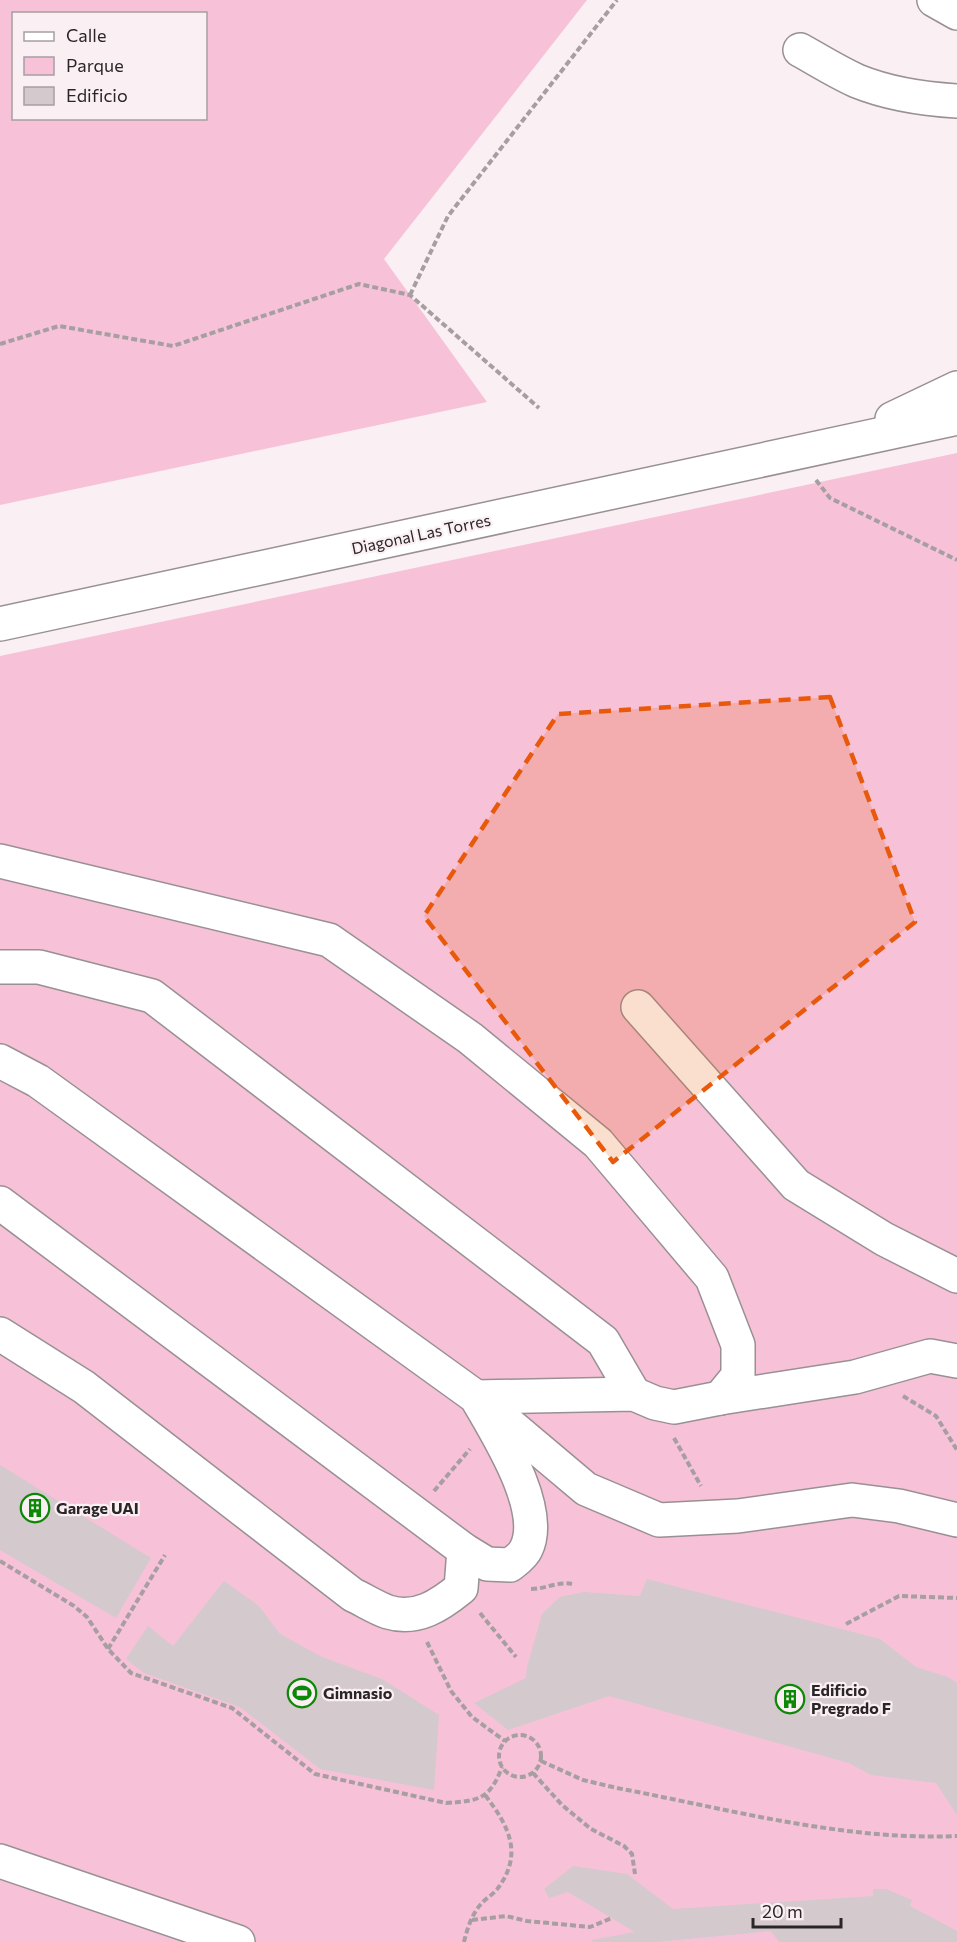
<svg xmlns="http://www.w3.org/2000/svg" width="957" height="1942" font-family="Commissioner,sans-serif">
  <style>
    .green { fill: #f7c2d8; fill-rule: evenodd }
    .building { fill: #d4c9cd }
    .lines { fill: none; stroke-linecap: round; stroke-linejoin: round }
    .minor-casing { stroke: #999093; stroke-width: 36 }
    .path { stroke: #a69ea1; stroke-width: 4; stroke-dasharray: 6 3; stroke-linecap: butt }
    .minor { stroke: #fff; stroke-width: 33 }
    .marked { fill: #e8590c; fill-opacity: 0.2; stroke: #e8590c; stroke-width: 4.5; stroke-dasharray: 12 8; stroke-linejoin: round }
    .labels { text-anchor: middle; stroke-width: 4.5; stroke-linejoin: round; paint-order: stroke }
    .street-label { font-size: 16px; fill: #2a2627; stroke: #faeff3 }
    .poi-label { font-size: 16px; font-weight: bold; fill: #2a2627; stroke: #faeff3; text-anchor: start }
  </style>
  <rect width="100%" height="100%" fill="#faeff3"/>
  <!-- green -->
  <g class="green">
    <path d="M0,0H587L384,259L487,402L0,505ZM14,14H206V118H14Z"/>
    <path d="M957,453V1942H0V656Z"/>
  </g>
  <!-- building -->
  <g class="building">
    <path d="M0,1465L151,1558L116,1618L0,1550Z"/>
    <path d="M647,1579L880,1639L916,1667L948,1677L957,1683V1815L936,1783L871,1775L849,1763L609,1696L508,1730L474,1703L526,1678L527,1667L542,1614L560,1597L584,1592L640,1596Z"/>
    <path d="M224,1581L259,1606L280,1634L322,1657L382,1679L439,1715L434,1790L320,1769L240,1707L144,1673L126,1659L148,1626L173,1646Z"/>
    <path d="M573,1866L627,1874L673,1909L873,1896V1889H886L912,1900L910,1906L957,1931V1942H779L771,1931L656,1942H593L592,1940L635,1932L568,1892L549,1898L544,1889Z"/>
  </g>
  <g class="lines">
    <!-- minor casing -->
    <g class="minor-casing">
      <g id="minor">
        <path d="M934,0L957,13"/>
        <path d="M800,50C818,60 837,72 857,81C889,94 923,99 957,101"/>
        <path d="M892,419L957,388"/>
        <path d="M0,624L957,418"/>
        <path d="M0,861L329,940L470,1038L598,1143L712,1278L738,1345V1376L720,1398L674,1407L655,1403L634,1394L476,1397"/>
        <path d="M0,967H39L152,996L603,1341L634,1394"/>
        <path d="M638,1007L796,1185L884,1239L957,1276"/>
        <path d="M0,1061L38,1081L476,1397C496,1432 546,1509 526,1549C523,1556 515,1561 510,1565L487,1564L464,1550L0,1203"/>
        <path d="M0,1334L84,1387L353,1595C364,1600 376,1608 388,1612C417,1621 440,1605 461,1588L464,1550"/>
        <path d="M720,1398L855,1377L930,1356L957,1361"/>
        <path d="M491,1409L586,1489L659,1520L738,1516L852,1500L899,1506L957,1520"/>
        <path d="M0,1861L238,1942"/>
      </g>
    </g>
    <!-- path -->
    <g class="path">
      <path d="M410,295L448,216L617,0"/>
      <path d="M0,344L59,326L173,346L359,284L410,295L539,408"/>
      <path d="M816,480L830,498L957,560"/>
      <path d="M903,1396L936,1416L957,1450"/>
      <path d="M674,1438L701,1486"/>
      <path d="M434,1491L470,1449"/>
      <path d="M0,1561L74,1606L87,1617L108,1649L131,1673L232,1708L315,1774L446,1803C479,1801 490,1799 502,1767"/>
      <path d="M531,1589C546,1589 558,1581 572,1584"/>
      <path d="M480,1613L516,1657"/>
      <path d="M846,1624L899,1596L957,1598"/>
      <path d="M427,1642L451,1691L472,1717L505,1741"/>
      <path d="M108,1649L165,1555"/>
      <circle cx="520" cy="1756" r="21"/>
      <path d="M541,1761L583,1780L617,1788C728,1809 844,1841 957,1836"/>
      <path d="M533,1773L562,1805L591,1829L624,1846L632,1854L635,1874"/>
      <path d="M472,1920L506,1916L527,1921L590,1927L612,1918"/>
      <path d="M464,1942C467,1929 472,1914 481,1904C486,1898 494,1894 498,1888C524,1853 508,1825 485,1795"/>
    </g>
    <!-- minor -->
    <use href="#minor" class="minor"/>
  </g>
  <!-- marked area -->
  <path class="marked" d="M830,697L915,922L613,1162L424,916L558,714Z"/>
  <!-- icons -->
  <defs>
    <g id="building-ring" transform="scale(1.5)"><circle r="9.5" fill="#faeff3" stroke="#0d8706" stroke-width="1.5"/><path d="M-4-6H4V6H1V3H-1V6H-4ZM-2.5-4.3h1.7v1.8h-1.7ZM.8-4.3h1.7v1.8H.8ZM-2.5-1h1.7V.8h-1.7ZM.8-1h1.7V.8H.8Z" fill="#0d8706"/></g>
    <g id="stadium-ring" transform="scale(1.5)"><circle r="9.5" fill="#faeff3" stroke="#0d8706" stroke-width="1.5"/><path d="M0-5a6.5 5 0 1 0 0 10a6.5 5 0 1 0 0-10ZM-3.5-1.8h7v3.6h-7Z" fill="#0d8706"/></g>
  </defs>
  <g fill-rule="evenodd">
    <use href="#building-ring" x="35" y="1508"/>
    <use href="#stadium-ring" x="302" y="1693"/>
    <use href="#building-ring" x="790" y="1699"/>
  </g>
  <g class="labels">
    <!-- street labels -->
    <g class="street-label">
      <text transform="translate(421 534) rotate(-12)" y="6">Diagonal Las Torres</text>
    </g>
    <!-- poi labels -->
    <g class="poi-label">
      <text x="56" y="1514">Garage UAI</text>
      <text x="811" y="1696">Edificio<tspan x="811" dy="18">Pregrado F</tspan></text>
      <text x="323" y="1699">Gimnasio</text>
    </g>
  </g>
  <!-- legend -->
  <rect x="12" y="12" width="195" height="108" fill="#faeff3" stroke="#a79fa1" stroke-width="1.5"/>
  <rect x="24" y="32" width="30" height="9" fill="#ffffff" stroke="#a79fa1" stroke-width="1.5"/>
  <text x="66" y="42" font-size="18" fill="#2a2627">Calle</text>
  <rect x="24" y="57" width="30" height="18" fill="#f7c2d8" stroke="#a79fa1" stroke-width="1.5"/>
  <text x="66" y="72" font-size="18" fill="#2a2627">Parque</text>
  <rect x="24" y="87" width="30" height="18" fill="#d4c9cd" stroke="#a79fa1" stroke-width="1.5"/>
  <text x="66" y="102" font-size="18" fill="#2a2627">Edificio</text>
  <!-- scale -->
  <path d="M753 1918v9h88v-9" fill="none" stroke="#2a2627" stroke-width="3"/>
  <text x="762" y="1918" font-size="18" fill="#2a2627" stroke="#faeff3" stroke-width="4.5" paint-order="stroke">20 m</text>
</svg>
